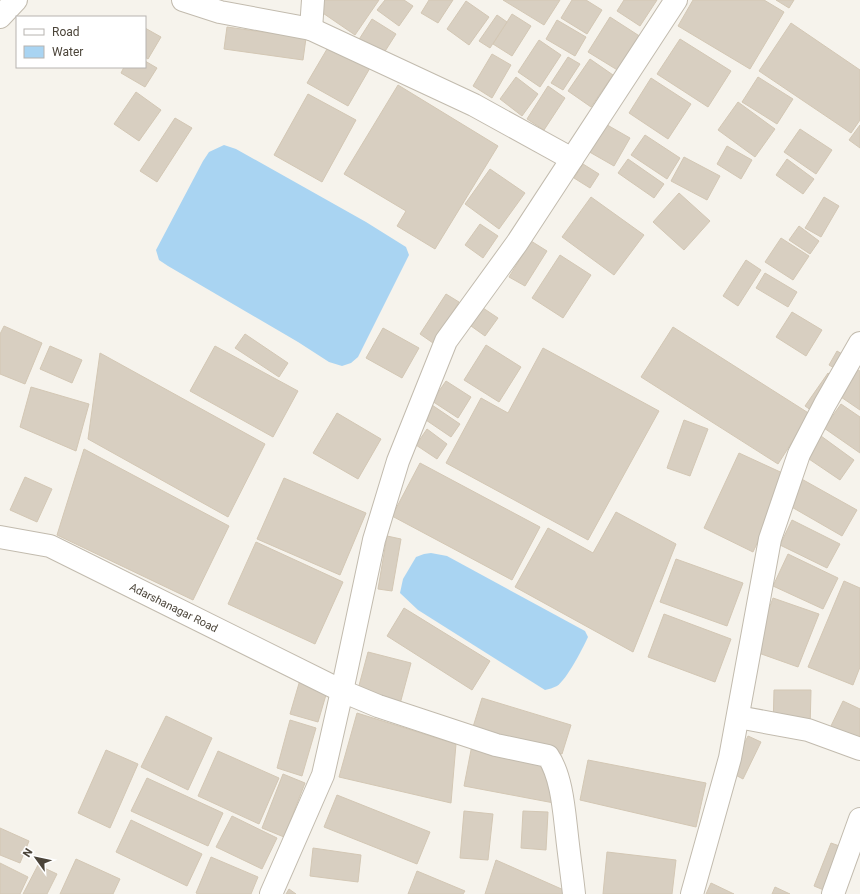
<svg xmlns="http://www.w3.org/2000/svg" width="860" height="894" font-family="Roboto,sans-serif">
  <style>
    .water { fill: #a9d4f2 }
    .building { fill: #d8cfc1; stroke: #d3c7b4 }
    .lines { fill: none; stroke-linecap: round; stroke-linejoin: round }
    .street-casing { stroke: #c2bbae; stroke-width: 24 }
    .street { stroke: #fff; stroke-width: 22 }
    .labels { text-anchor: middle; stroke-width: 3; stroke-linejoin: round; paint-order: stroke }
    .street-label { font-size: 11px; fill: #4b4439; stroke: #fff }
  </style>
  <rect width="100%" height="100%" fill="#f6f3ec"/>
  <!-- water -->
  <g class="water">
    <path d="M224,145L236,149L366,222L406,247L409,255L358,357L351,363L342,366L329,362L298,342L168,266L159,260L156,250L203,161L209,152Z"/>
    <path d="M431,553L447,556L585,631L588,637C583,648 567,679 557,686C553,688 549,689 545,690L418,610L400,593L403,579L416,557L424,554Z"/>
  </g>
  <!-- building -->
  <g class="building">
    <path d="M318,0H379L355,35L314,7Z"/>
    <path d="M385,0H404L413,6L399,26L377,10Z"/>
    <path d="M429,0H453L438,23L421,13Z"/>
    <path d="M503,0H560L544,25Z"/>
    <path d="M572,0H586L602,10L587,34L561,18Z"/>
    <path d="M624,0H657L640,26L617,11Z"/>
    <path d="M693,0H764L784,12L750,69L678,26Z"/>
    <path d="M776,0H794L789,8Z"/>
    <path d="M466,1L489,17L469,45L447,29Z"/>
    <path d="M512,14L531,26L512,56L493,44Z"/>
    <path d="M497,15L507,22L490,48L479,41Z"/>
    <path d="M610,17L641,37L619,71L588,52Z"/>
    <path d="M372,19L396,34L382,56L358,41Z"/>
    <path d="M557,20L586,37L575,56L546,39Z"/>
    <path d="M791,23L860,70V120L851,133L759,71Z"/>
    <path d="M227,27L306,38L303,60L224,49Z"/>
    <path d="M145,28L161,37L148,59L145,57Z"/>
    <path d="M680,39L731,71L708,107L657,74Z"/>
    <path d="M539,40L561,55L540,87L518,72Z"/>
    <path d="M330,44L370,68L348,106L307,83Z"/>
    <path d="M492,54L511,65L492,98L473,86Z"/>
    <path d="M568,57L580,64L563,90L551,83Z"/>
    <path d="M590,59L613,75L591,107L568,91Z"/>
    <path d="M145,61L157,68L145,87L121,73L124,67H145Z"/>
    <path d="M516,77L538,94L522,116L500,99Z"/>
    <path d="M758,77L793,99L777,124L742,102Z"/>
    <path d="M651,78L691,104L668,139L629,113Z"/>
    <path d="M398,85L498,146L435,249L397,226L406,211L344,174Z"/>
    <path d="M548,86L565,98L544,130L527,119Z"/>
    <path d="M136,92L161,110L139,141L114,124Z"/>
    <path d="M308,94L356,120L322,182L274,155Z"/>
    <path d="M738,102L775,129L755,157L718,130Z"/>
    <path d="M175,118L192,128L157,182L140,171Z"/>
    <path d="M602,122L630,138L614,166L586,150Z"/>
    <path d="M860,125V148L849,140Z"/>
    <path d="M800,129L832,150L816,174L784,152Z"/>
    <path d="M645,135L680,158L667,179L631,155Z"/>
    <path d="M727,146L752,160L741,179L717,164Z"/>
    <path d="M684,157L720,176L707,200L671,181Z"/>
    <path d="M628,159L664,184L654,198L618,173Z"/>
    <path d="M787,159L814,179L803,194L776,175Z"/>
    <path d="M583,164L599,174L590,188L574,178Z"/>
    <path d="M490,169L525,193L499,229L465,204Z"/>
    <path d="M679,193L710,221L684,250L653,222Z"/>
    <path d="M591,197L644,235L614,275L562,237Z"/>
    <path d="M824,197L839,206L821,237L805,228Z"/>
    <path d="M480,224L498,236L483,258L465,245Z"/>
    <path d="M799,226L819,241L810,254L789,240Z"/>
    <path d="M781,238L809,256L793,280L765,262Z"/>
    <path d="M531,241L547,251L525,286L509,277Z"/>
    <path d="M560,255L591,275L563,318L532,298Z"/>
    <path d="M746,260L761,270L738,306L723,296Z"/>
    <path d="M765,273L797,292L788,307L756,288Z"/>
    <path d="M446,294L459,302L433,343L420,334Z"/>
    <path d="M483,308L498,318L485,336L471,326Z"/>
    <path d="M792,312L822,330L806,356L776,337Z"/>
    <path d="M4,326L42,343L25,384L0,374V334Z"/>
    <path d="M673,327L810,414L778,464L641,377Z"/>
    <path d="M383,328L419,348L402,378L366,358Z"/>
    <path d="M245,334L288,363L279,377L235,348Z"/>
    <path d="M486,345L521,367L499,402L464,380Z"/>
    <path d="M50,346L82,360L72,383L40,369Z"/>
    <path d="M215,346L298,391L273,437L190,391Z"/>
    <path d="M543,348L659,411L588,540L446,463L481,398L508,413Z"/>
    <path d="M837,351L849,358L841,372L829,365Z"/>
    <path d="M100,353L265,444L228,517L88,439Z"/>
    <path d="M856,369L860,371V410L838,395Z"/>
    <path d="M828,373L837,380L815,413L805,406Z"/>
    <path d="M446,381L471,397L458,418L432,401Z"/>
    <path d="M31,387L89,404L76,451L20,427Z"/>
    <path d="M841,404L860,417V453L824,428Z"/>
    <path d="M432,405L460,424L451,437L423,418Z"/>
    <path d="M337,413L381,439L358,479L313,453Z"/>
    <path d="M684,420L708,429L690,476L667,468Z"/>
    <path d="M427,429L447,444L437,459L416,445Z"/>
    <path d="M821,436L854,460L840,480L806,457Z"/>
    <path d="M84,449L229,526L193,600L57,535Z"/>
    <path d="M739,453L789,476L753,552L704,528Z"/>
    <path d="M420,463L540,527L512,580L392,516Z"/>
    <path d="M25,477L52,489L37,522L10,510Z"/>
    <path d="M798,477L857,510L842,536L783,502Z"/>
    <path d="M284,478L366,513L340,575L257,539Z"/>
    <path d="M616,512L676,544L633,652L515,587L548,528L593,553Z"/>
    <path d="M792,520L840,544L827,568L780,545Z"/>
    <path d="M387,536L401,539L392,591L378,589Z"/>
    <path d="M256,542L343,582L315,644L228,604Z"/>
    <path d="M788,554L838,578L823,609L773,586Z"/>
    <path d="M676,559L743,583L727,626L660,602Z"/>
    <path d="M844,581L860,588V667L853,685L808,667Z"/>
    <path d="M773,598L819,614L798,667L753,651Z"/>
    <path d="M404,608L490,661L472,690L387,636Z"/>
    <path d="M664,614L731,639L715,682L648,657Z"/>
    <path d="M368,652L411,663L400,704L357,693Z"/>
    <path d="M300,680L328,688L318,722L290,714Z"/>
    <path d="M774,690H811L810,730L773,729Z"/>
    <path d="M482,698L571,725L562,754L473,727Z"/>
    <path d="M843,701L860,709V743L830,728Z"/>
    <path d="M357,713L456,744L451,803L339,777Z"/>
    <path d="M166,716L212,738L188,790L141,767Z"/>
    <path d="M290,720L316,728L302,776L277,768Z"/>
    <path d="M748,736L761,742L743,779L730,772Z"/>
    <path d="M472,745L545,759L554,803L464,786Z"/>
    <path d="M106,750L138,764L110,828L78,813Z"/>
    <path d="M218,751L279,778L259,824L198,796Z"/>
    <path d="M588,760L706,783L696,827L580,800Z"/>
    <path d="M283,774L305,783L284,837L262,828Z"/>
    <path d="M147,778L223,813L208,846L131,811Z"/>
    <path d="M337,795L430,832L417,864L324,827Z"/>
    <path d="M464,811L493,814L488,860L460,858Z"/>
    <path d="M523,811L548,812L546,850L521,848Z"/>
    <path d="M232,816L277,838L262,869L216,847Z"/>
    <path d="M131,820L202,854L187,886L116,852Z"/>
    <path d="M0,828L29,841L20,863L0,855Z"/>
    <path d="M831,843L848,849L831,893L814,886Z"/>
    <path d="M313,848L361,855L358,882L310,876Z"/>
    <path d="M607,852L676,860L672,894H603Z"/>
    <path d="M211,857L258,877L251,894H198L196,893Z"/>
    <path d="M76,859L120,879L113,894H60Z"/>
    <path d="M496,860L566,891V894H485Z"/>
    <path d="M0,863L28,877L20,894H0Z"/>
    <path d="M38,865L57,874L47,894H23Z"/>
    <path d="M417,871L465,891L463,894H408Z"/>
    <path d="M711,883L734,894H706Z"/>
    <path d="M775,887L790,894H772Z"/>
    <path d="M289,889L296,894H286Z"/>
  </g>
  <g class="lines">
    <!-- street casing -->
    <g class="street-casing">
      <g id="street">
        <path d="M183,0L220,12L311,29L474,105L572,159"/>
        <path d="M0,17L16,0"/>
        <path d="M311,29L313,0"/>
        <path id="s1" d="M0,537L50,546L342,691L378,706L496,745L548,756C562,777 564,811 567,836C569,855 572,875 574,894"/>
        <path d="M738,717L808,730L860,749"/>
        <path d="M271,894L323,775L342,691L374,540L398,461L446,341L517,243L676,0"/>
        <path d="M692,894L730,758L770,539L799,454L825,404L860,343"/>
        <path d="M833,894L860,819"/>
      </g>
    </g>
    <!-- street -->
    <use href="#street" class="street"/>
  </g>
  <g class="labels">
    <!-- street labels -->
    <g class="street-label">
      <text dy="4" stroke="none"><textPath href="#s1" startOffset="189">Adarshanagar Road</textPath></text>
    </g>
  </g>
  <!-- legend -->
  <rect x="16" y="16" width="130" height="52" fill="#ffffff" stroke="#b7b4b0"/>
  <rect x="24" y="29" width="20" height="6" fill="#ffffff" stroke="#b7b4b0"/>
  <text x="52" y="36" font-size="12" fill="#4b4439">Road</text>
  <rect x="24" y="46" width="20" height="12" fill="#a9d4f2" stroke="#b7b4b0"/>
  <text x="52" y="56" font-size="12" fill="#4b4439">Water</text>
  <!-- north arrow -->
  <g transform="translate(36 858) rotate(303)" stroke="#ffffff" stroke-width="3" paint-order="stroke">
  <path d="M0-3L7 15L0 10L-7 15Z" fill="#4b4439"/>
  <text y="-6" font-size="11" font-weight="bold" text-anchor="middle" fill="#4b4439">N</text>
  </g>
</svg>
